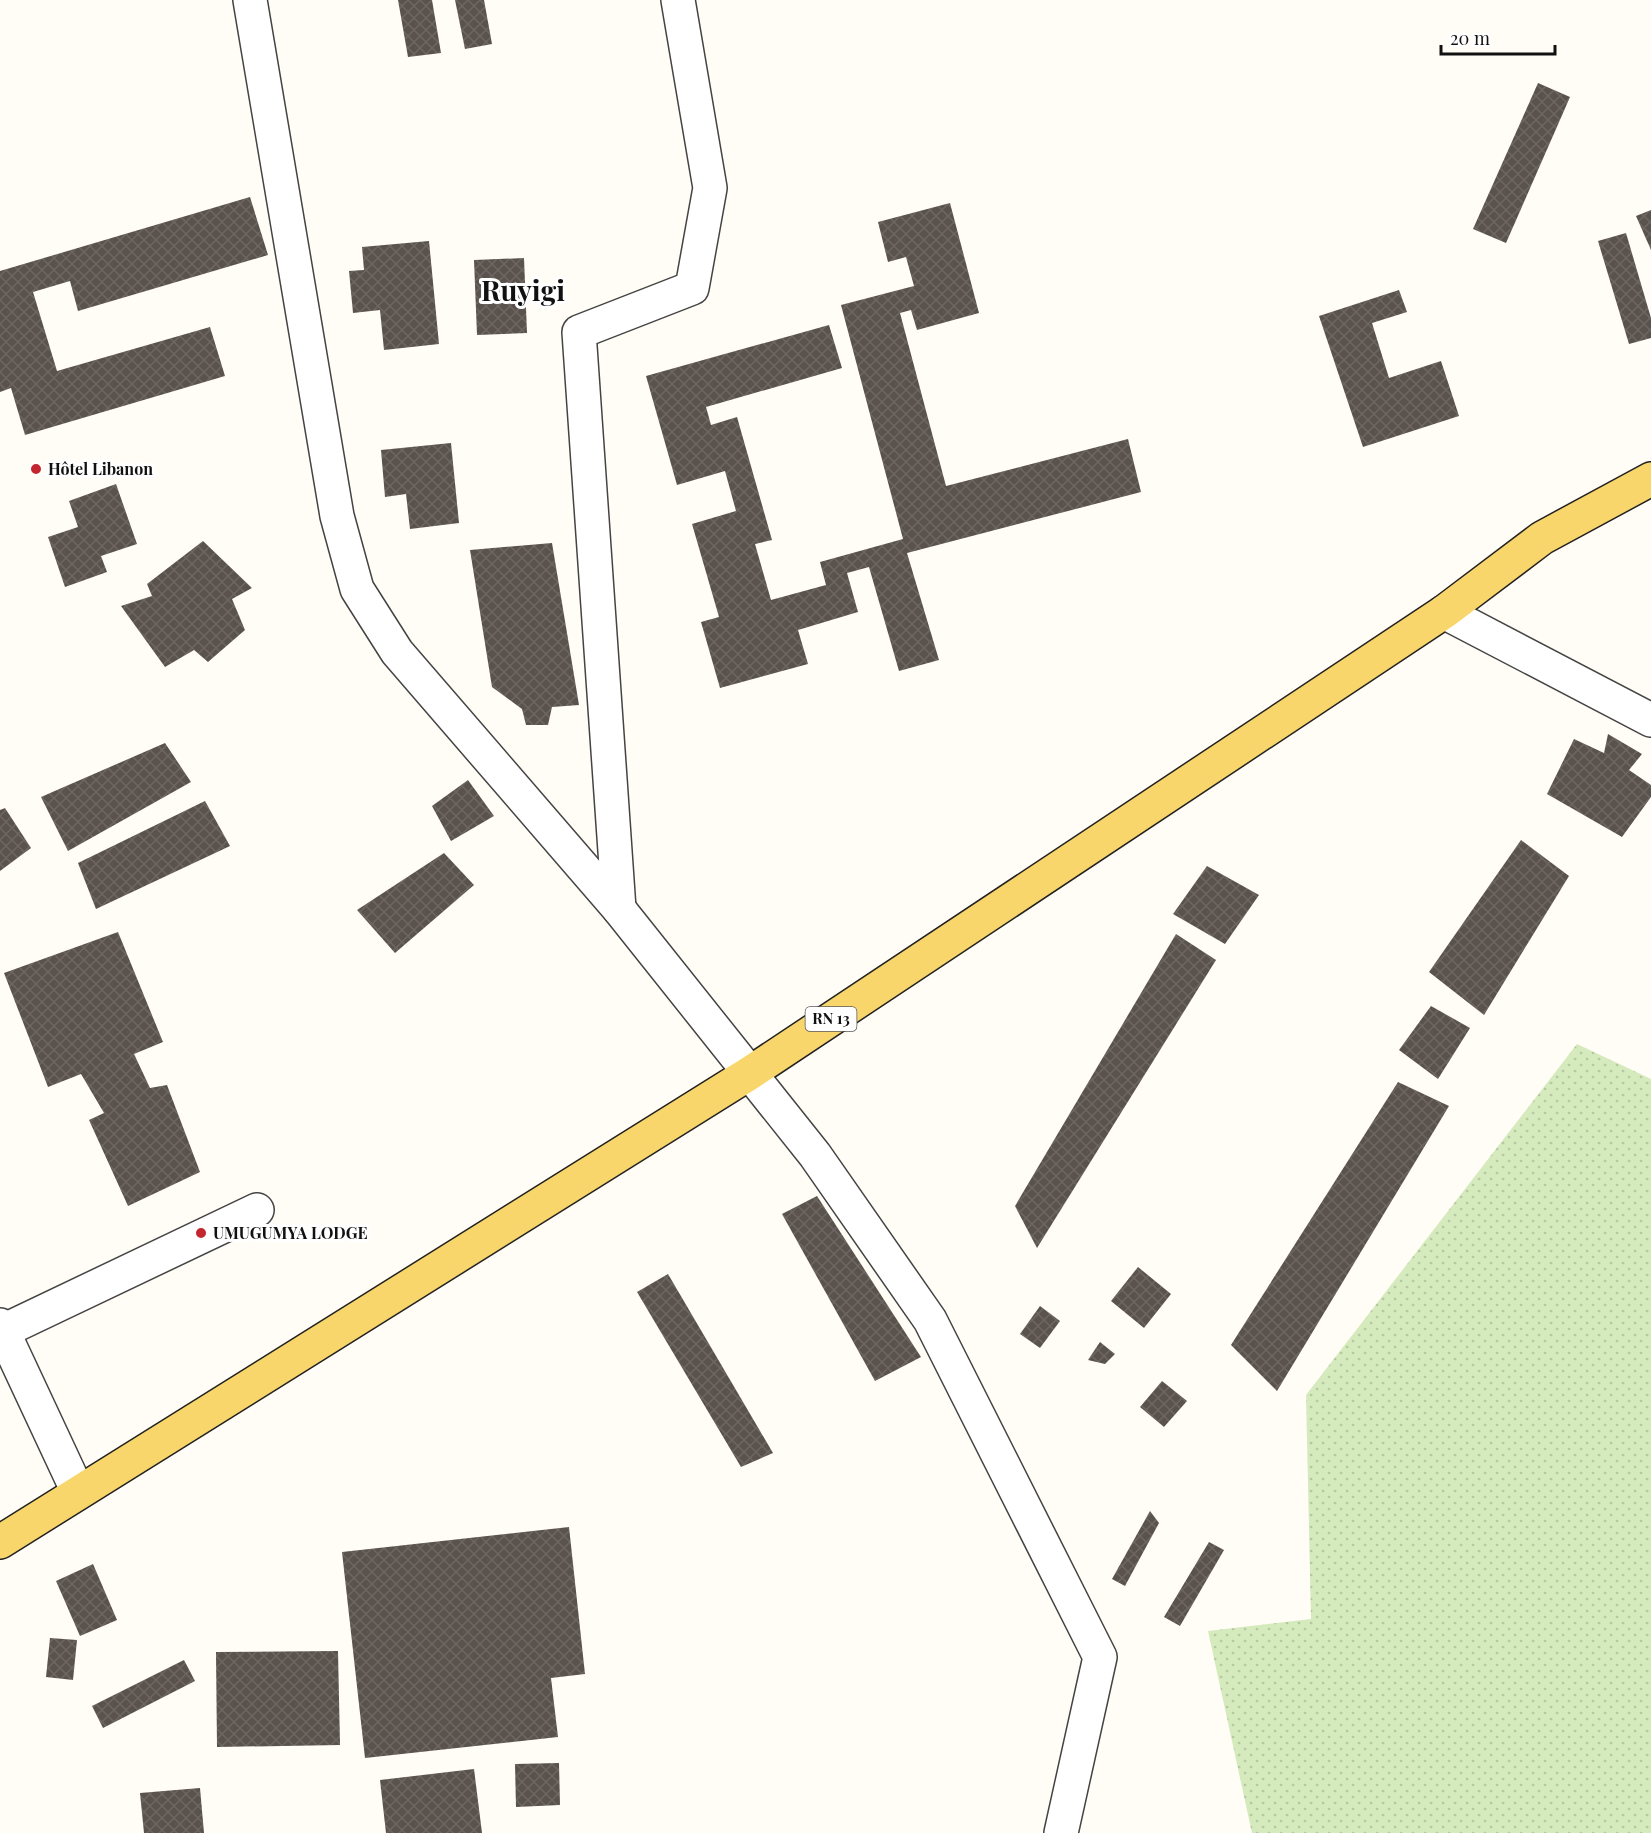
<svg xmlns="http://www.w3.org/2000/svg" width="1651" height="1833" font-family="'Playfair Display',serif">
  <style>
    .grass { fill: url(#grass-dots) }
    .building { fill: url(#building-cross-hatch) }
    .lines { fill: none; stroke-linecap: round; stroke-linejoin: round }
    .minor-casing { stroke: #444; stroke-width: 36 }
    .primary-casing { stroke: #222; stroke-width: 36 }
    .minor { stroke: #fff; stroke-width: 33 }
    .primary { stroke: #f9d66b; stroke-width: 33 }
    .poi-dot { fill: #c4262e; stroke: #fff; stroke-width: 2 }
    .labels { text-anchor: middle; stroke-width: 6; stroke-linejoin: round; paint-order: stroke }
    .shield { fill: #fff; stroke: #585858; stroke-width: 1.5 }
    .shield-label { font-size: 15px; font-weight: bold; fill: #111 }
    .poi-label { font-size: 16px; font-weight: bold; fill: #111; stroke: #fff; text-anchor: start }
    .town-label { font-size: 28px; font-weight: bold; fill: #111; stroke: #fff }
  </style>
  <defs>
    <pattern id="grass-dots" width="8" height="8" patternUnits="userSpaceOnUse" patternTransform="scale(1.5)"><rect width="8" height="8" fill="#d5ebbd"/><path d="M2 2h.1M6 6h.1" fill="none" stroke="#b6c8a1" stroke-width="1.8" stroke-linecap="round"/></pattern>
    <pattern id="building-cross-hatch" width="8" height="8" patternUnits="userSpaceOnUse" patternTransform="scale(1.5)"><rect width="8" height="8" fill="#5a524d"/><path d="M0 0l8 8M0 8l8-8" fill="none" stroke="#6d6662"/></pattern>
  </defs>
  <rect width="100%" height="100%" fill="#fffdf5"/>
  <!-- grass -->
  <path class="grass" d="M1577,1044L1651,1079V1833H1252L1208,1631L1311,1619L1306,1395Z"/>
  <!-- building -->
  <g class="building">
    <path d="M398,0H432L441,53L408,57Z"/>
    <path d="M455,0H484L492,44L465,49Z"/>
    <path d="M1538,83L1570,97L1506,243L1473,229Z"/>
    <path d="M250,197L268,255L78,311L70,281L33,292L57,371L210,327L225,376L25,435L11,388L0,392V271Z"/>
    <path d="M950,203L979,313L917,330L911,310L900,313L946,486L1128,439L1141,492L907,553L939,660L899,671L869,567L847,573L858,612L798,630L808,664L720,688L701,622L719,617L692,524L736,511L725,471L677,485L646,376L829,325L842,368L706,407L711,425L737,417L772,540L755,544L771,600L826,585L820,562L903,539L841,305L914,286L906,257L888,262L878,222Z"/>
    <path d="M1651,210V250L1636,216Z"/>
    <path d="M1626,233L1651,318V338L1629,344L1598,241Z"/>
    <path d="M429,241L439,344L384,350L380,310L353,313L349,271L364,270L362,247Z"/>
    <path d="M524,258L527,333L477,335L474,260Z"/>
    <path d="M1399,290L1407,312L1372,323L1389,378L1441,361L1459,416L1363,447L1319,316Z"/>
    <path d="M451,443L459,523L410,529L406,494L385,497L381,450Z"/>
    <path d="M116,484L137,544L101,556L107,572L65,587L48,537L78,527L69,501Z"/>
    <path d="M203,541L252,588L232,599L245,630L208,662L194,650L165,667L121,606L152,596L147,584Z"/>
    <path d="M552,543L579,705L552,707L548,725H526L522,709L492,687L470,550Z"/>
    <path d="M1608,734L1642,754L1629,770L1651,785V797L1622,837L1547,794L1574,739L1604,753Z"/>
    <path d="M165,743L191,782L68,851L41,797Z"/>
    <path d="M468,780L494,816L451,841L432,806Z"/>
    <path d="M205,801L230,846L96,909L78,863Z"/>
    <path d="M5,808L31,848L0,871V810Z"/>
    <path d="M1521,840L1569,876L1484,1015L1429,972Z"/>
    <path d="M444,853L474,885L395,953L357,910Z"/>
    <path d="M1207,866L1259,895L1225,944L1173,914Z"/>
    <path d="M118,932L163,1042L134,1054L150,1088L167,1085L200,1172L128,1206L89,1120L104,1113L81,1074L48,1087L4,973Z"/>
    <path d="M1176,934L1216,960L1037,1248L1015,1206Z"/>
    <path d="M1431,1006L1470,1028L1438,1079L1399,1050Z"/>
    <path d="M1398,1082L1449,1106L1277,1391L1231,1345Z"/>
    <path d="M817,1196L921,1357L875,1381L782,1214Z"/>
    <path d="M1138,1267L1171,1294L1144,1328L1111,1301Z"/>
    <path d="M668,1274L773,1453L741,1467L637,1292Z"/>
    <path d="M1040,1306L1060,1321L1040,1348L1020,1334Z"/>
    <path d="M1100,1342L1115,1354L1105,1364L1088,1360Z"/>
    <path d="M1162,1381L1187,1401L1164,1427L1140,1407Z"/>
    <path d="M1150,1511L1159,1523L1125,1586L1112,1579Z"/>
    <path d="M569,1527L585,1674L551,1678L558,1737L365,1758L342,1552Z"/>
    <path d="M1209,1542L1224,1550L1180,1626L1164,1617Z"/>
    <path d="M93,1564L117,1620L80,1636L56,1581Z"/>
    <path d="M50,1638L77,1640L73,1680L46,1677Z"/>
    <path d="M338,1651L340,1745L217,1747L216,1652Z"/>
    <path d="M184,1660L195,1681L103,1728L92,1706Z"/>
    <path d="M559,1763L560,1805L516,1807L515,1764Z"/>
    <path d="M474,1769L482,1833H386L380,1780Z"/>
    <path d="M200,1788L204,1833H144L140,1793Z"/>
  </g>
  <g class="lines">
    <!-- minor casing -->
    <g class="minor-casing">
      <g id="minor">
        <path d="M250,0L337,516L357,589L397,652L619,909L815,1155L930,1320L1100,1657L1061,1833"/>
        <path d="M1444,612L1651,720"/>
        <path d="M619,909L579,332L692,288L710,188L678,0"/>
        <path d="M0,1325L78,1492"/>
        <path d="M3,1331L257,1210"/>
      </g>
    </g>
    <!-- primary casing -->
    <g class="primary-casing">
      <path id="primary" d="M0,1542L750,1073L1444,612L1542,538L1651,479"/>
    </g>
    <!-- minor -->
    <use href="#minor" class="minor"/>
    <!-- primary -->
    <use href="#primary" class="primary"/>
  </g>
  <!-- markers -->
  <g class="poi-dot">
    <circle cx="36" cy="469" r="6"/>
    <circle cx="201" cy="1233" r="6"/>
  </g>
  <g class="labels">
    <!-- shield labels -->
    <rect class="shield" x="805.5" y="1007" width="51" height="24" rx="4.5"/>
    <g class="shield-label">
      <text x="831" y="1024">RN 13</text>
    </g>
    <!-- poi labels -->
    <g class="poi-label">
      <text x="48" y="475">Hôtel Libanon</text>
      <text x="213" y="1239">UMUGUMYA LODGE</text>
    </g>
    <!-- town labels -->
    <g class="town-label">
      <text x="523" y="301">Ruyigi</text>
    </g>
  </g>
  <!-- scale -->
  <path d="M1441 45v9h114v-9" fill="none" stroke="#111111" stroke-width="3"/>
  <text x="1450" y="45" font-size="18" fill="#111111" stroke="#ffffff" stroke-width="4.5" paint-order="stroke">20 m</text>
</svg>
